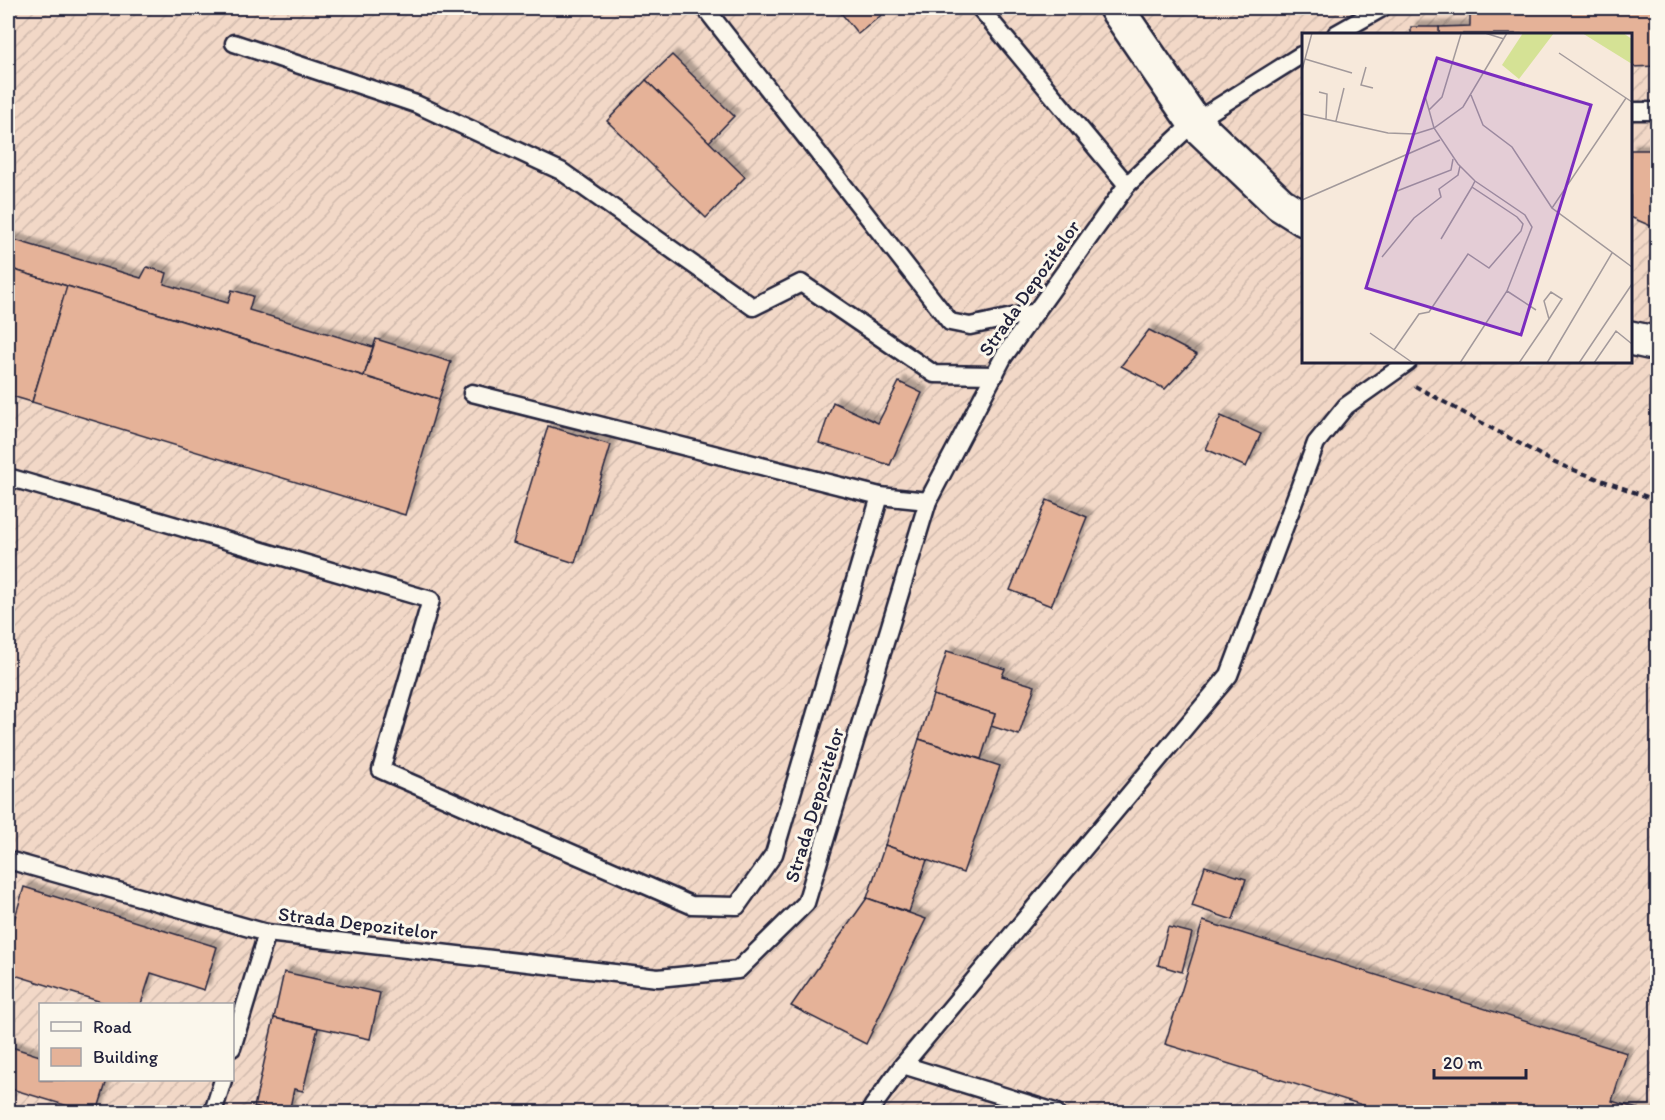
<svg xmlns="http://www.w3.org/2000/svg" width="1665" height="1120" font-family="Itim,sans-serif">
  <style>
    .industrial { fill: url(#industrial-furrows); fill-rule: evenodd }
    .building { fill: #e5b298; stroke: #22223b; stroke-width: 1.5; filter: url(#shadow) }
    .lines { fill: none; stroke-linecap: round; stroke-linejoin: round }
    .lane-casing { stroke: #22223b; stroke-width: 21 }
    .secondary-casing { stroke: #22223b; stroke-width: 38 }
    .path { stroke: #22223b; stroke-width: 4; stroke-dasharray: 6 4.5; stroke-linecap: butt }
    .lane { stroke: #fbf7ec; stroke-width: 16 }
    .secondary { stroke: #fbf7ec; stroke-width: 33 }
    .labels { text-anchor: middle; stroke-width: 6; stroke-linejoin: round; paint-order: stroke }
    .street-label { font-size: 20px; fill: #22223b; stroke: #fbf7ec }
    .inset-road { fill: none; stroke: #a2999b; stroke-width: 1.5 }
    .view { fill: #7b2cbf; fill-opacity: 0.15; stroke: #7b2cbf; stroke-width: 3 }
    .inset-edge { fill: none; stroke: #22223b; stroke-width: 3 }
  </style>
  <defs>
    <pattern id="industrial-furrows" width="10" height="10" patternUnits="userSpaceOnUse" patternTransform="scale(1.5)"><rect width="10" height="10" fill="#f2d8c7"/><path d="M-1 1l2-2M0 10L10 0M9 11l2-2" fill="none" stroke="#cfb9ac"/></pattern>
    <filter id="shadow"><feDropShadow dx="5.5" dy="-5.5" stdDeviation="1.5" flood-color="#0004"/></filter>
  </defs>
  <rect width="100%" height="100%" fill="#f7e9db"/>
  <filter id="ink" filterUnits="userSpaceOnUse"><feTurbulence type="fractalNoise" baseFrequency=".0167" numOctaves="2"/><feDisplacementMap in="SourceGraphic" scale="12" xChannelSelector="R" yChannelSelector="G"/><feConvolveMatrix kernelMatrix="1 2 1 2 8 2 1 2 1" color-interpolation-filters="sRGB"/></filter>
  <g filter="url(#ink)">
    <!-- industrial -->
    <path class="industrial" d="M8,8H1657V1112H8ZM1304,34H1630V362H1304ZM40,1004H232V1080H40Z"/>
    <!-- building -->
    <g class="building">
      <path d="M837,8H890L858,34Z"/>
      <path d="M1470,8H1658V66L1630,67V34H1439V27L1470,26Z"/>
      <rect x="1411" y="27" width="28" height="7"/>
      <path d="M672,55L734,116L709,142L646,80Z"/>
      <path d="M646,80L745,177L706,218L607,121Z"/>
      <path d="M1630,150H1658V229L1630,217Z"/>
      <path d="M8,238L141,278L147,267L167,273L164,284L228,303L232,290L253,296L249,310L373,347L364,376L8,268Z"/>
      <path d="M8,268L67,286L32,402L8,395Z"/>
      <path d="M67,286L439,399L405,515L32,402Z"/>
      <path d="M1149,330L1197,355L1165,389L1121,366Z"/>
      <path d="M376,339L451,362L439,399L364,376Z"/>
      <path d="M899,382L922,393L890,465L819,443L833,402L878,423Z"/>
      <path d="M1221,416L1261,434L1246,467L1206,449Z"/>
      <path d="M548,426L611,445L575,563L513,543Z"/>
      <path d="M1047,500L1087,517L1051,606L1010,590Z"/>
      <path d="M947,651L1005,669L1002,676L1035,686L1019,735L991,726L995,714L933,695Z"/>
      <path d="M933,695L995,714L981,759L919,739Z"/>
      <path d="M919,739L1000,766L963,873L885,845Z"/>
      <path d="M885,845L927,860L909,912L867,898Z"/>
      <path d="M1205,866L1246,879L1233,920L1192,906Z"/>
      <path d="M24,887L217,947L204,990L151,973L141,1004H108L8,973V941Z"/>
      <path d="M867,898L926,919L866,1044L791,1006Z"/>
      <path d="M1203,921L1627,1053L1612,1101L1647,1112H1385L1165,1044Z"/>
      <path d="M1168,927L1192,933L1182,972L1158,965Z"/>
      <path d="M284,972L380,993L370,1039L274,1018Z"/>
      <path d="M274,1018L318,1028L303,1091L294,1089L289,1112H277L254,1107Z"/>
      <path d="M8,1046L40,1056V1080H107L97,1112H88L8,1088Z"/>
    </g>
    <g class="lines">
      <!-- lane casing -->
      <g class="lane-casing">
        <g id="lane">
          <path d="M705,8L950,322L970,326L1036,312"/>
          <path d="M980,8L1127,185"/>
          <path d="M1336,34L1382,8"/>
          <path d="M234,43L416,104L561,171L753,307L801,283L934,374L995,375"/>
          <path d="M1630,111H1658"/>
          <path d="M472,393L880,496"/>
          <path d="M8,477L431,600L381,770L691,905L737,906L774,854L880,496L928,501"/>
          <path d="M8,860L267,933L658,978L738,970L806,903L928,501L1004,356L1127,185L1194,122L1301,55L1304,56"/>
          <path d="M232,1048L267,933"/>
          <path d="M903,1065L1229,675L1316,443L1346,406L1408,362"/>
          <path d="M213,1112L223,1080"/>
          <path d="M870,1112L873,1106L903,1065L1055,1112"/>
        </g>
      </g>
      <!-- secondary casing -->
      <g class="secondary-casing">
        <g id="secondary">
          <path d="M1116,8L1194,122L1280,204L1304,219"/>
          <path d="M1630,338L1658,344"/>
        </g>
      </g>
      <!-- path -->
      <path class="path" d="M1415,386L1555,463L1658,501"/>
      <!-- lane -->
      <use href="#lane" class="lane"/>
      <!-- secondary -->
      <use href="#secondary" class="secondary"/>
    </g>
  </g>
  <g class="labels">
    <!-- street labels -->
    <g class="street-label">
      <text transform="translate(1029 288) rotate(-55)" y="7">Strada Depozitelor</text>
      <text transform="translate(814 805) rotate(-73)" y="7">Strada Depozitelor</text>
      <text transform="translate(358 923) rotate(7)" y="7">Strada Depozitelor</text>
    </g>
  </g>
  <!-- overview -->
  <g transform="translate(1302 33)">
    <rect width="330" height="330" fill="#f7e9db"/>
    <path d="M221,0H252L217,46L200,32ZM280,0H321L330,6V31Z" fill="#d5e295"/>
    <path class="inset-road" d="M183,0L202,6M257,20L324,65M3,26L50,40M64,34L59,52L71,55M0,37L10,0M127,52L123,63L127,77M17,59L25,61L24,86M169,62L181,92L210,114L250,175M330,69L324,65L250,175L330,234M0,81L86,100L113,101L132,95L161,74L205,0M34,88L42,55M95,158L149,137L151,126M0,167L138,107M139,206L170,154M80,224L112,185L139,164L137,156L156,142L158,133M205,258L234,277M68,300L111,330M92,317L117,281L127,279L166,221L187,235L219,198L221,191L215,184L170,154L173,148M158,330L205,258L230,194L223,182L173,148L156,131L132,95L127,77L140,64L159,1M217,330L247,286L260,266L249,259L242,268L247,286M245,330L310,220M277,330L330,251M292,330L314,298L330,311"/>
    <path class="view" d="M135,25L289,72L219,302L64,255Z"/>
    <rect width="330" height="330" class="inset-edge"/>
  </g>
  <!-- margin -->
  <rect width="1665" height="1120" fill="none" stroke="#fbf7ec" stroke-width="30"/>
  <rect x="15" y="15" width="1635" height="1090" fill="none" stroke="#22223b" stroke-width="2" filter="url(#ink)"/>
  <!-- legend -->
  <rect x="39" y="1003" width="195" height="78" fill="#fbf7ec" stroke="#a4a2a5" stroke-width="1.5"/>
  <rect x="51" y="1022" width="30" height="9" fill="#fbf7ec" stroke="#a4a2a5" stroke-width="1.5"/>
  <text x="93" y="1033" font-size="18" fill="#22223b">Road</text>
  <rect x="51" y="1048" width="30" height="18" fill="#e5b298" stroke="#a4a2a5" stroke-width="1.5"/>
  <text x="93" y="1063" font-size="18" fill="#22223b">Building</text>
  <!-- scale -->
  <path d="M1434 1069v9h92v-9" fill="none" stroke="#22223b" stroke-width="3"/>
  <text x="1443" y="1069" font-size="18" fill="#22223b" stroke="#fbf7ec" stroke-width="4.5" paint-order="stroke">20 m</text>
</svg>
